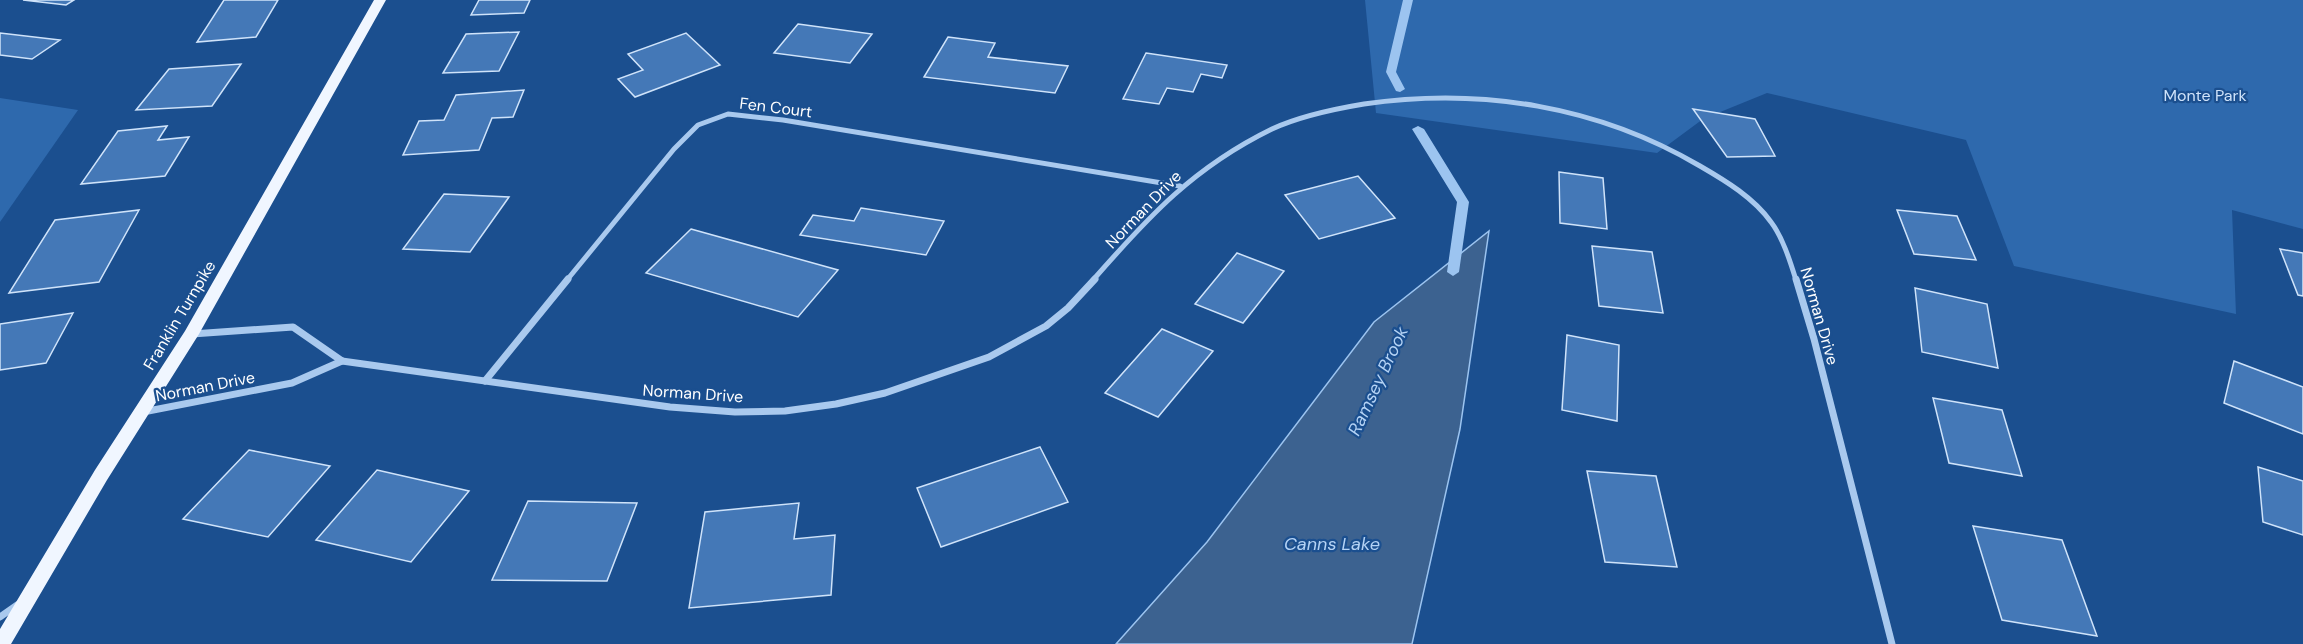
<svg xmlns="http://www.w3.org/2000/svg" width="2303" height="644" font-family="'DM Sans',sans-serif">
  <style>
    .green { fill: #2e69ad }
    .water { fill: #3c6290; stroke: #9cc4f0; stroke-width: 1.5 }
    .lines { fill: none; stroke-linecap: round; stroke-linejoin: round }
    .stream { fill: #9cc4f0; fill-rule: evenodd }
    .building { fill: #4478b7; stroke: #cfe3fa; stroke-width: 1.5 }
    .minor-far1 { stroke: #a9c9ee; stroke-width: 5 }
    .minor { stroke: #a9c9ee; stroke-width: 7 }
    .primary { fill: #f0f6ff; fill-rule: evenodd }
    .labels { text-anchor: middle; stroke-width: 4.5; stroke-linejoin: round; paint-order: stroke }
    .park-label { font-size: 16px; fill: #cfe3fa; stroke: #1b4f8f }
    .street-label { font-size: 16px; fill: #fff; stroke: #1b4f8f }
    .water-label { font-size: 18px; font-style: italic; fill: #b5d3f5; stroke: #1b4f8f }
  </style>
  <rect width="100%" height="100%" fill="#1b4f8f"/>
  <!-- green -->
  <g class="green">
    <path d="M1365,0H2303V229L2232,210L2236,314L2014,266L1966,140L1767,93L1703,119L1657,153L1376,113Z"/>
    <path d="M0,98L78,110L0,222Z"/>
  </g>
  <!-- water -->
  <path class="water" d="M1489,231L1460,429L1412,644H1116L1207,542L1374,322Z"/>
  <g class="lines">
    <!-- stream -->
    <g class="stream">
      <path d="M1403,0H1413L1396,72L1405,89L1400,92L1396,91L1386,72Z"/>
      <path d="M1418,126L1424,129L1469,202L1459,272L1453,276L1447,272L1457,202L1412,129Z"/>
    </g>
  </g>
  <!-- building -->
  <g class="building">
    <path d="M23,0H74L66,5Z"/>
    <path d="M224,0H278L256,37L197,42Z"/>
    <path d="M479,0H530L524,13L471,15Z"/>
    <path d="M798,24L872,34L850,63L774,53Z"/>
    <path d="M519,32L499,71L443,73L466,34Z"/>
    <path d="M0,33L60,40L32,59L0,55Z"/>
    <path d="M686,33L720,65L635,97L618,79L643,70L628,54Z"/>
    <path d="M948,37L995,43L988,57L1068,66L1055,93L924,77Z"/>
    <path d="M1146,53L1227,65L1222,78L1201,74L1193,92L1167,88L1159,104L1123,99Z"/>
    <path d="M241,64L212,106L136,110L169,69Z"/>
    <path d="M524,90L513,117L492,118L479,150L403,155L419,121L444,120L456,95Z"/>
    <path d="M1693,109L1755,119L1775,156L1727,157Z"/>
    <path d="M167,126L158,140L189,137L165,176L81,184L118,131Z"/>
    <path d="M1559,172L1603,178L1607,229L1560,223Z"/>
    <path d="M1358,176L1395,218L1319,239L1285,195Z"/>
    <path d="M444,194L509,197L470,252L403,249Z"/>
    <path d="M861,208L944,221L926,255L800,235L813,215L854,221Z"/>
    <path d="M139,210L99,282L9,293L55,220Z"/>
    <path d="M1897,210L1957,216L1976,260L1914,254Z"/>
    <path d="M691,229L838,270L798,317L646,273Z"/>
    <path d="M1592,246L1652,252L1663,313L1599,306Z"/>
    <path d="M2280,249L2303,253V296L2298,295Z"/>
    <path d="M1237,253L1284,271L1243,323L1195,304Z"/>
    <path d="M1915,288L1987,304L1998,368L1922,352Z"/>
    <path d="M73,313L46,363L0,370V324Z"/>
    <path d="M1162,329L1213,351L1158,417L1105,393Z"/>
    <path d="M1567,335L1619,345L1617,421L1562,410Z"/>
    <path d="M2234,361L2303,387V434L2224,403Z"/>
    <path d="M1933,398L2002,410L2022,476L1949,463Z"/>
    <path d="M1040,447L1068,502L941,547L917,488Z"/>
    <path d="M249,450L330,466L268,537L183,519Z"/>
    <path d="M2258,467L2303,481V535L2263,522Z"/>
    <path d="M377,470L469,491L411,562L316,540Z"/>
    <path d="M1587,471L1656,476L1677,567L1605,562Z"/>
    <path d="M528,501L637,503L607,581L492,580Z"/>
    <path d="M799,503L794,539L835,535L831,595L689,608L705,512Z"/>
    <path d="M1973,526L2062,540L2097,636L2002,620Z"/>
  </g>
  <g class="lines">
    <!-- minor-far1 -->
    <g class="minor-far1">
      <path d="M567,280L674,149L698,125L728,114L783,120L1180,186"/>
      <path d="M1093,280C1149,216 1194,167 1272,129C1300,116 1334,109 1364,104C1481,87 1598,106 1700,166C1726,181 1754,198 1771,222C1783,238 1790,261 1796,280"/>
    </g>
    <!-- minor -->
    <g class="minor">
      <path d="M1796,279L1814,339L1892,644"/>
      <path d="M192,334L293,327L342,361L670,407L735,412L785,411L836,404L885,393L989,357L1046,326L1068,308L1095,279"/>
      <path d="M485,381L568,279"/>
      <path d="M143,412L292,383L342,361"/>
      <path d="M0,617L17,605"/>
    </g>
    <!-- primary -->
    <path class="primary" d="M374,0H386L199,334L107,480L11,644H0V629L95,470L185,331Z"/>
  </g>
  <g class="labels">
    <!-- park labels -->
    <g class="park-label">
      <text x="2205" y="101">Monte Park</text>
    </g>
    <!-- street labels -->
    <g class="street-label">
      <text transform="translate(776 107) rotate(7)" y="6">Fen Court</text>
      <text transform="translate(1143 209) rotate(-46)" y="6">Norman Drive</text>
      <text transform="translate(179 315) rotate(-59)" y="6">Franklin Turnpike</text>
      <text transform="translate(1820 316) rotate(74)" y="6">Norman Drive</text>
      <text transform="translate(205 386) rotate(-11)" y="6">Norman Drive</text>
      <text transform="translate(693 393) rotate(4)" y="6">Norman Drive</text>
    </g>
    <!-- water labels -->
    <g class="water-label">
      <text transform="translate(1378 381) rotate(-65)" y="6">Ramsey Brook</text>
      <text x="1332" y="550">Canns Lake</text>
    </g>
  </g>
</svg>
